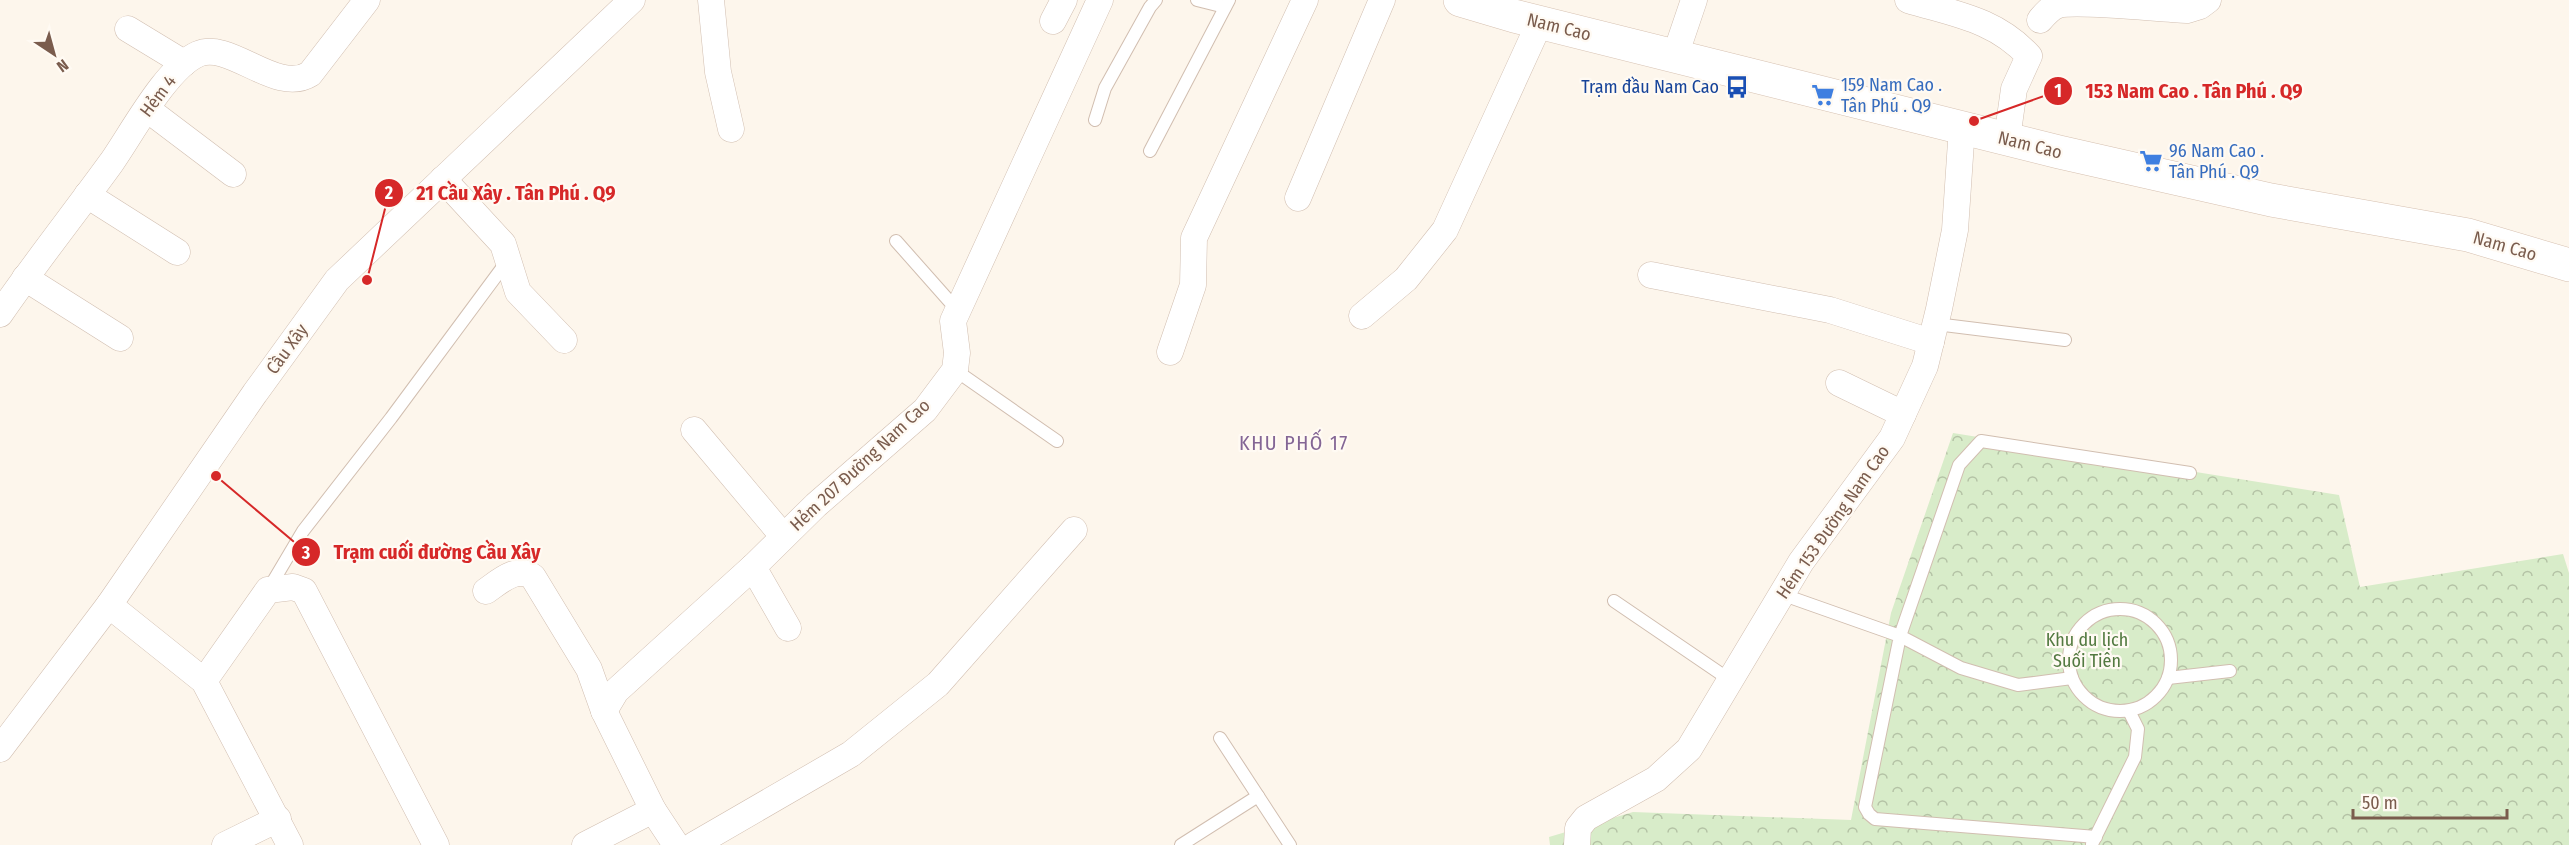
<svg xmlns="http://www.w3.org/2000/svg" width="2569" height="845" font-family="'Fira Sans Condensed',sans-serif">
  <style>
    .park { fill: url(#park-crowns) }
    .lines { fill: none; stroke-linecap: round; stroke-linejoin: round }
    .lane-casing { stroke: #d1beb0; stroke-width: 14 }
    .street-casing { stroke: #d1beb0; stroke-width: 27 }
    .secondary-casing { stroke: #d6c0b0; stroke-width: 34 }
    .lane { stroke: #fff; stroke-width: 12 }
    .street { stroke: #fff; stroke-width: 26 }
    .secondary { stroke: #fff; stroke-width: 33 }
    .labels { text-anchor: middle; stroke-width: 4.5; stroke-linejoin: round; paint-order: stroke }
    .street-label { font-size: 18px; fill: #7a5c4d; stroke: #fffaf3 }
    .shop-label { font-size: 18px; fill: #366cbe; stroke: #fffaf3; text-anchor: start }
    .transit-label { font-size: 18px; fill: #164399; stroke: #fffaf3; text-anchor: end }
    .park-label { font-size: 18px; fill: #537a41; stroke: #fffaf3 }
    .neighbourhood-label { font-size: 20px; letter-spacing: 1.5px; fill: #846695; stroke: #fffaf3 }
    .leader { fill: none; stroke: #d62828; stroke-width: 2 }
    .callout-dot { fill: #d62828; stroke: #fffaf3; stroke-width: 2 }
    .mark-label { font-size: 18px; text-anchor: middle; font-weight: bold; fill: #fff }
    .callout-label { font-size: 20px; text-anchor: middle; font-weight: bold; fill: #d62828; stroke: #fffaf3; stroke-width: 4.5; stroke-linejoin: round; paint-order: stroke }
  </style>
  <defs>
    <pattern id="park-crowns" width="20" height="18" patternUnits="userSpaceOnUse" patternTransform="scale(1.5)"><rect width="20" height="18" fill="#d8ecc9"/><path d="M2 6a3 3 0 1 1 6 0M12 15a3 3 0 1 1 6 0" fill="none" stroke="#b4c2a5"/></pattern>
  </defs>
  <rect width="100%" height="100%" fill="#fdf6ec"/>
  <!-- park -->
  <path class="park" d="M1953,433L2339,495L2360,587L2563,554L2569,573V845H1550L1549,837L1633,812L1851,820L1891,613Z"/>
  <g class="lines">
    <!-- lane casing -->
    <g class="lane-casing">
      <g id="lane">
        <path d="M1197,0L1225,7"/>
        <path d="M1095,120L1105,88L1150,7L1156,0"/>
        <path d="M1150,151L1229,0"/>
        <path d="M896,241L958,311"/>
        <path d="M1936,324L2065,340"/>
        <path d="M955,370L1057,441"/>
        <path d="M268,590L303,531L391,418L508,260"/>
        <path d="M1781,594L1900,636L1865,807L1869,814L1875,819L2096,837"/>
        <path d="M1614,601L1730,680"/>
        <circle cx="2120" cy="660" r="51"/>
        <path d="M2072,678L2018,685L1961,668L1900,636L1959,465L1981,441L2190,473"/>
        <path d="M2168,678L2230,671"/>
        <path d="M1220,738L1290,845"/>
        <path d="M2092,844L2135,757L2138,729L2129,711"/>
        <path d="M1181,845L1258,796"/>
      </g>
    </g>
    <!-- street casing -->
    <g class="street-casing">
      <g id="street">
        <path d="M711,0L718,72L731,129"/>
        <path d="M1908,0C1954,14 1995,19 2029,56L2014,89L2007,139"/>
        <path d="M2040,20C2045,14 2050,8 2058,5C2079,0 2159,9 2187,10L2200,6L2208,0"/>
        <path d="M1053,21L1064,0"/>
        <path d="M128,29L184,63"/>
        <path d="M1675,56L1694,0"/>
        <path d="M147,109L233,174"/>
        <path d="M443,179L503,244L518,292L564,340"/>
        <path d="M87,195L177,252"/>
        <path d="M1298,198L1382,0"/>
        <path d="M1651,275L1830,310L1931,342"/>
        <path d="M25,278L120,338"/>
        <path d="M0,314C35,263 74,214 111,163C131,135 166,68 198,54C230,40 276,95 310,74L367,0"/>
        <path d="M1362,316L1406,279L1445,230L1540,22"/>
        <path d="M1170,352L1193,285L1194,238L1305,0"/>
        <path d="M1839,383L1903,414"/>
        <path d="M694,430L783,536"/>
        <path d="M753,567L788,628"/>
        <path d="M486,591C499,582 517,565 533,577L589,669L604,711L653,810L676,845"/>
        <path d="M109,605L204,681L290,845"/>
        <path d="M204,681L268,590L293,587L304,591L436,845"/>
        <path d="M604,711L616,691L753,567L816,505L925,410L955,370L957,353L953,321L1100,0"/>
        <path d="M0,749L109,605L255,393L337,280L632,0"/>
        <path d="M225,845L278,819"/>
        <path d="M585,845L653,810"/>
        <path d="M694,845L851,754L938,684L1074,530"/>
        <path d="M1577,845L1578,828L1586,818L1656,779L1689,749L1801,562L1892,438L1925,366L1939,309L1955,230L1962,127"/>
      </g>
    </g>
    <!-- secondary casing -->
    <g class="secondary-casing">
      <path id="secondary" d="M1460,0L1514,16L2059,152L2271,200L2468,235L2569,265"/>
    </g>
    <!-- lane -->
    <use href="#lane" class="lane"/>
    <!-- street -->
    <use href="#street" class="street"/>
    <!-- secondary -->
    <use href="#secondary" class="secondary"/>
  </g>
  <!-- icons -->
  <defs>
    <g id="bus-bare" transform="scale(1.8)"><path d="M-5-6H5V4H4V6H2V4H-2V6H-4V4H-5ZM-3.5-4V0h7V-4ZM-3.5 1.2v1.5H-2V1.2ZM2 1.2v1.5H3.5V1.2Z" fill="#1a4fb4" stroke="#fffaf3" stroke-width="2.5" paint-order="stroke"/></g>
    <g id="supermarket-bare" transform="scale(1.8)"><path d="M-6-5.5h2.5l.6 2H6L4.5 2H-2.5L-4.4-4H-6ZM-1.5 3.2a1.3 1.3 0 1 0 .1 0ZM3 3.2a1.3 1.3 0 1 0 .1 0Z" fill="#3f7fe0" stroke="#fffaf3" stroke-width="2.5" paint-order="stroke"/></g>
  </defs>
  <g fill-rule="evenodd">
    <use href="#bus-bare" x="1737" y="87"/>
    <use href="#supermarket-bare" x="1823" y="95"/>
    <use href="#supermarket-bare" x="2151" y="161"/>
  </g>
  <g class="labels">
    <!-- street labels -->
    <g class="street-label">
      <text transform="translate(1559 27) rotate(14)" y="6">Nam Cao</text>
      <text transform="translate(158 96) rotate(-53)" y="6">Hẻm 4</text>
      <text transform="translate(2030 145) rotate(14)" y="6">Nam Cao</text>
      <text transform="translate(2505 246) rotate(16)" y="6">Nam Cao</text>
      <text transform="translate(287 349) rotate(-54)" y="6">Cầu Xây</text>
      <text transform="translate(860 465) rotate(-43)" y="6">Hẻm 207 Đường Nam Cao</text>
      <text transform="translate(1833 522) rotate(-55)" y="6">Hẻm 153 Đường Nam Cao</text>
    </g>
    <!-- shop labels -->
    <g class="shop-label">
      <text x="1841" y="91">159 Nam Cao .<tspan x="1841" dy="21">Tân Phú . Q9</tspan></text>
      <text x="2169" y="157">96 Nam Cao .<tspan x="2169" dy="21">Tân Phú . Q9</tspan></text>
    </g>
    <!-- transit labels -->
    <g class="transit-label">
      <text x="1719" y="93">Trạm đầu Nam Cao</text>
    </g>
    <!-- park labels -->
    <g class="park-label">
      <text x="2087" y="646">Khu du lịch<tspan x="2087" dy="21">Suối Tiên</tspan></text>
    </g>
    <!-- neighbourhood labels -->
    <g class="neighbourhood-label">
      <text x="1294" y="450">KHU PHỐ 17</text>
    </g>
  </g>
  <!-- callouts -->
  <path class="leader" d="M1974 121L2058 91M367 280L389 193M216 476L306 552"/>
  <g class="callout-dot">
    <circle cx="1974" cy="121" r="6"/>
    <circle cx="367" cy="280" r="6"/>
    <circle cx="216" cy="476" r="6"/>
    <circle cx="2058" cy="91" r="15"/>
    <circle cx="389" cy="193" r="15"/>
    <circle cx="306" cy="552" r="15"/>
  </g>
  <g class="mark-label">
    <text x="2058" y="97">1</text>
    <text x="389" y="199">2</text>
    <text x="306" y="559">3</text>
  </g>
  <g class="callout-label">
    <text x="2194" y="98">153 Nam Cao . Tân Phú . Q9</text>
    <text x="516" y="200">21 Cầu Xây . Tân Phú . Q9</text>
    <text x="437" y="559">Trạm cuối đường Cầu Xây</text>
  </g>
  <!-- north arrow -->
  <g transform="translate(54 54) rotate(144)" stroke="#fffaf3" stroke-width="4.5" paint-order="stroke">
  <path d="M0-4.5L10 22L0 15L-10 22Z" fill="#7a5c4d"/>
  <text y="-9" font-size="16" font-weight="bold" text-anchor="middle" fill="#7a5c4d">N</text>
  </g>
  <!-- scale -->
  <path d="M2353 809v9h154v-9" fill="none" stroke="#7a5c4d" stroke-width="3"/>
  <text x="2362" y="809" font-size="18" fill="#7a5c4d" stroke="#fffaf3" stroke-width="4.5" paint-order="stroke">50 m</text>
</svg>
